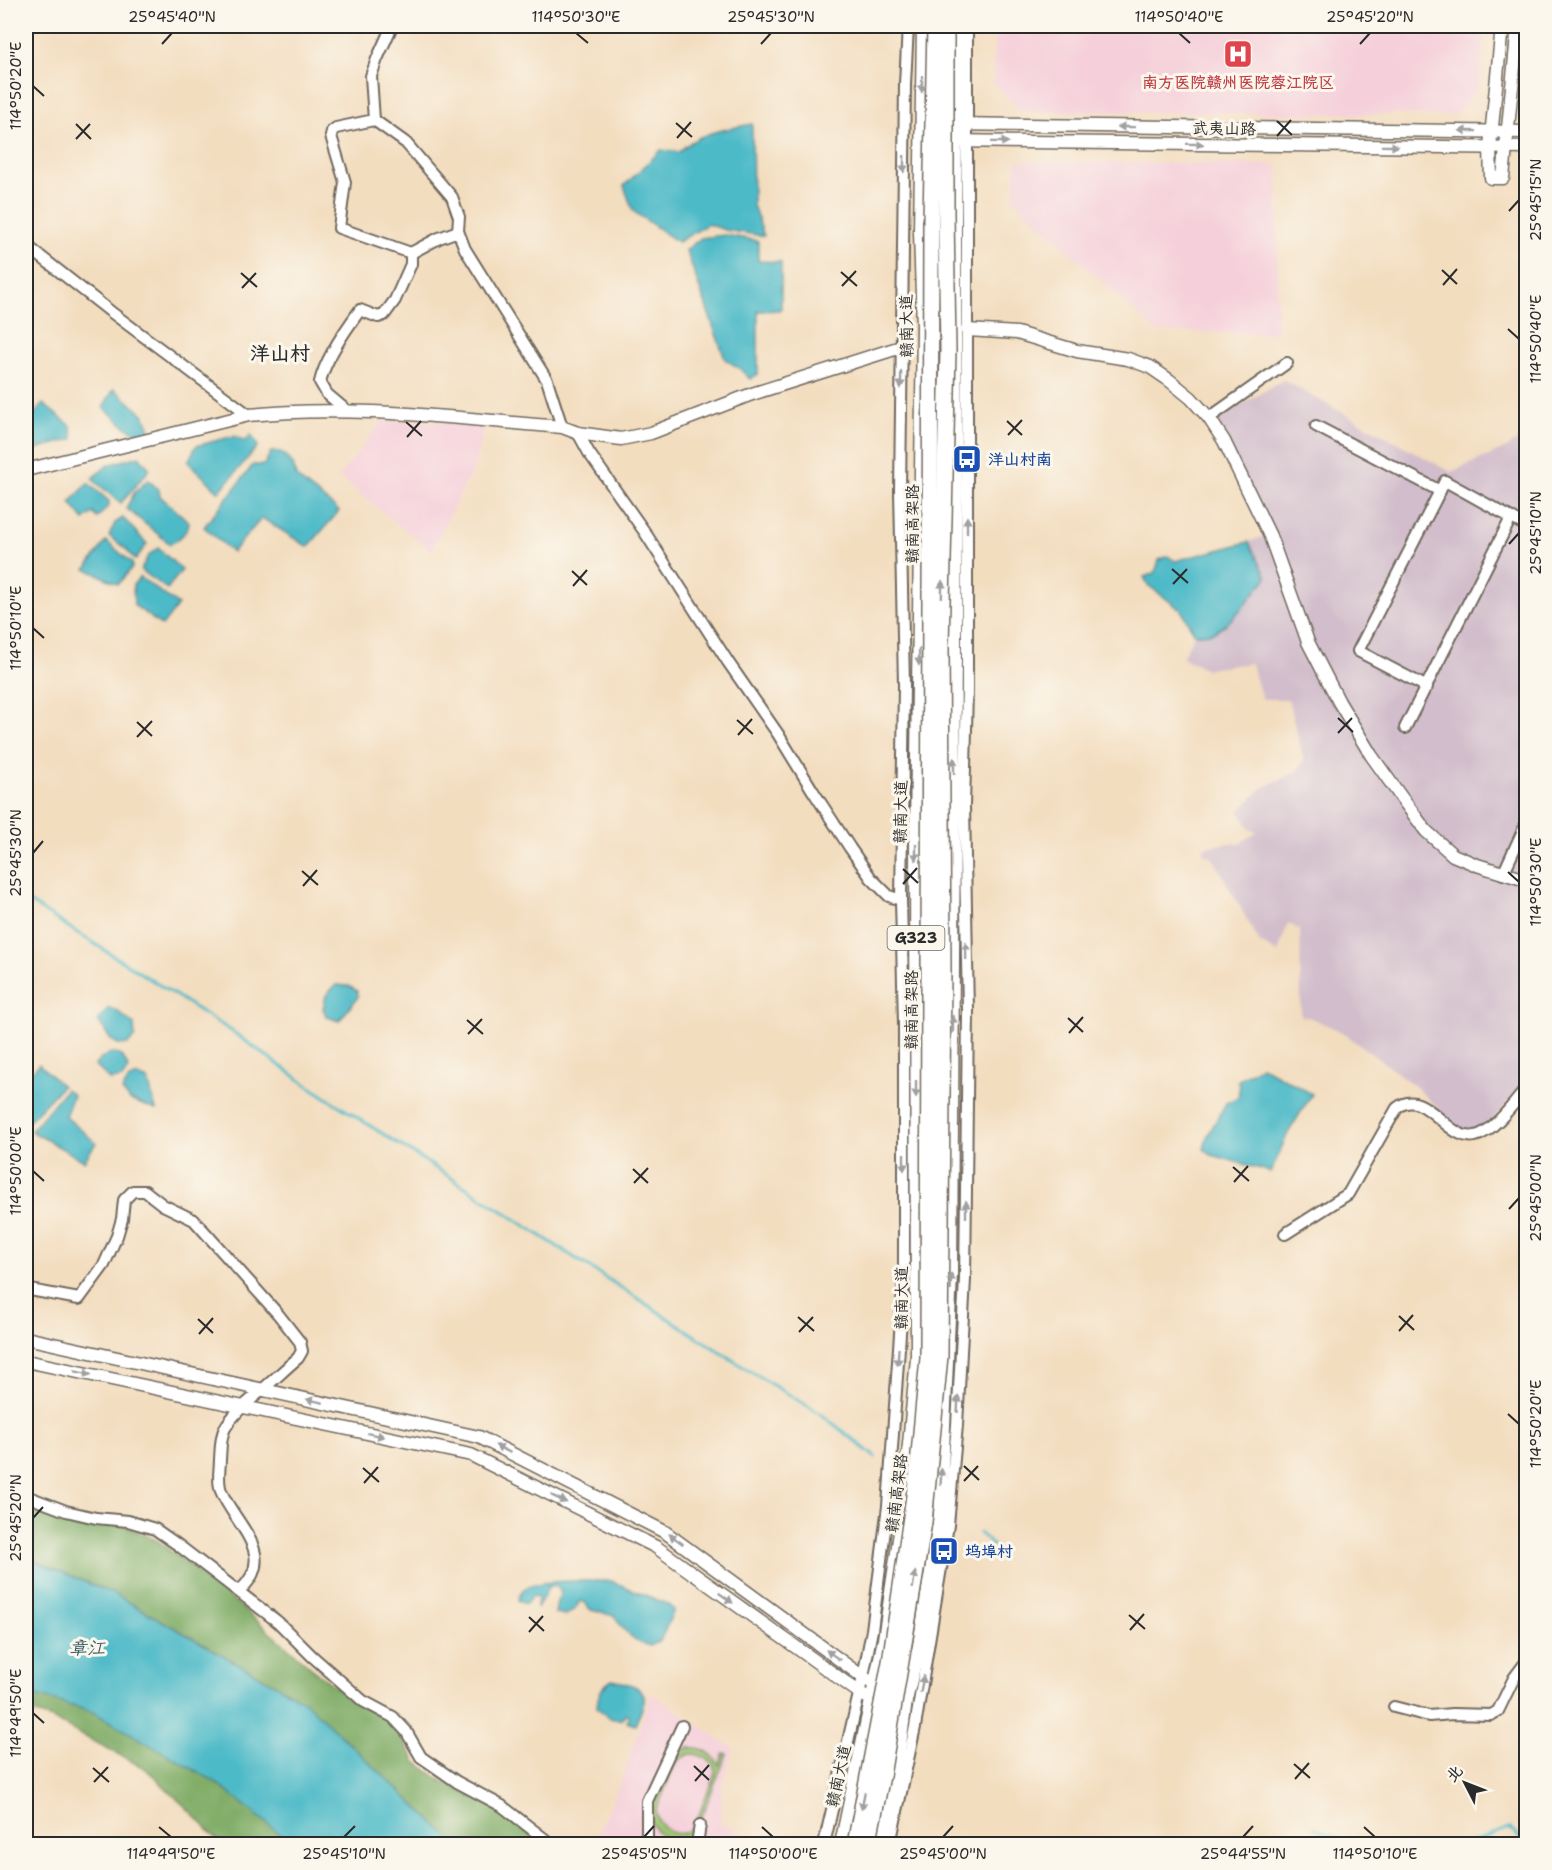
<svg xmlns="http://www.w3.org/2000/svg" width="1552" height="1870" font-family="'Shantell Sans','LXGW WenKai TC',sans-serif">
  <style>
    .built { fill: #f5cfda }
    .industrial { fill: #d1bdcb }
    .green { fill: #9cc571; stroke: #64784e; stroke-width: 1.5; fill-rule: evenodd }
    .forest { fill: #7daa63; stroke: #546a47; stroke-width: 1.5 }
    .water { fill: #4dbac8; stroke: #3c727a; stroke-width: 1.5 }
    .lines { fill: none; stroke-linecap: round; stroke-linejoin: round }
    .stream { stroke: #4dbac8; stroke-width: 3 }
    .minor-casing { stroke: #71695f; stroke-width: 14 }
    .major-casing { stroke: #71695f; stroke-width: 15 }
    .minor { stroke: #fff; stroke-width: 10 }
    .major { stroke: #fff; stroke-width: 12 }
    .highway-bridge-casing { stroke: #71695f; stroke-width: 18; stroke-linecap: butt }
    .highway-bridge { stroke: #fff; stroke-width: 15 }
    .oneway { fill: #a0a0a0 }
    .ticks { fill: none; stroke: #2b2b2b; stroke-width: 2 }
    .labels { text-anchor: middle; stroke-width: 6; stroke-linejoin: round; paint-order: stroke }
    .shield { fill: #fbf7ec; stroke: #696865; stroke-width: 1.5 }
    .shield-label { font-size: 15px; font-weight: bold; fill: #2b2b2b }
    .health-label { font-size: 16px; font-weight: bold; fill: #be3a42; stroke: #fbf7ec }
    .street-label { font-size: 16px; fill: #2b2b2b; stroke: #fbf7ec }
    .transit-label { font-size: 16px; font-weight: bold; fill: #164399; stroke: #fbf7ec; text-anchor: start }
    .water-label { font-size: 18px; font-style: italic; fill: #375d62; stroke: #fbf7ec }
    .quarter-label { font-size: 20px; font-weight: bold; fill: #2b2b2b; stroke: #fbf7ec }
    .neatline { fill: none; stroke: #2b2b2b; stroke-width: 2 }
    .ticks-label { font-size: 15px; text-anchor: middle; fill: #2b2b2b }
  </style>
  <rect width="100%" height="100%" fill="#fbf7ec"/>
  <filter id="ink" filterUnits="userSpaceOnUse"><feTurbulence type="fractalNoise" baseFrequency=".0167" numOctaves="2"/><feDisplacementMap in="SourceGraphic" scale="12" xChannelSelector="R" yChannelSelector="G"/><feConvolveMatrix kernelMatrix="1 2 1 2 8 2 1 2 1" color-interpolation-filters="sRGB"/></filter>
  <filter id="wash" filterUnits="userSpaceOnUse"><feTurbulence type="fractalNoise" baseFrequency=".008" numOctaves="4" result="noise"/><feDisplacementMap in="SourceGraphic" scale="24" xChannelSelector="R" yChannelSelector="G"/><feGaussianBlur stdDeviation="1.35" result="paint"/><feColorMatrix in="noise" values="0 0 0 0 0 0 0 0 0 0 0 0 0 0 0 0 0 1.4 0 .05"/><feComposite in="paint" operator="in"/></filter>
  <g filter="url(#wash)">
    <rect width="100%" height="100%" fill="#f3ddbf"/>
    <!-- built -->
    <g class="built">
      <path d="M995,26H1485L1479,88L1455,115L1020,111L993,83Z"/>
      <path d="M1016,161L1278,165L1277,333L1157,332L1014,200Z"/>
      <path d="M382,421L485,423L474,467L431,551L339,477Z"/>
      <path d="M651,1694L734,1749L722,1782L721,1825L752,1837L750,1844H593L620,1784Z"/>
    </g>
    <!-- industrial -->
    <path class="industrial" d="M1283,380L1451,472L1509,447L1526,432V1081L1488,1125L1469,1134L1455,1125L1415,1086L1342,1032L1311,1018L1301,1016L1300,930L1288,923L1278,953L1260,943L1213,858L1203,853L1205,847L1231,843L1239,844L1257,832L1251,830L1239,811L1262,788L1296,772L1304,761L1288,699H1262L1251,663L1206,669L1182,657L1195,634L1211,633L1222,628L1267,577L1249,542L1264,536L1209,424Z"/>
    <!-- green -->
    <path class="green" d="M687,1748C702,1746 712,1752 719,1765L724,1753L727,1754L690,1844H684L686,1839C663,1842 652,1834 648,1811L673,1757ZM689,1754C700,1753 717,1761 715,1775C713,1783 707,1793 704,1801C701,1809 698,1821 692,1827C678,1843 656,1827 656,1810L676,1763L680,1759Z"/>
    <!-- forest -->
    <g class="forest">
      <path d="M26,1504L65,1520L123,1525L158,1541L232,1599L316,1672L367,1710L387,1720L401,1737L416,1762L445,1783L496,1808L543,1844H456L304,1701L116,1595L26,1557Z"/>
      <path d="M26,1693L93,1712L214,1781L293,1844H221L197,1818L146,1769L52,1719L26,1711Z"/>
    </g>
    <!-- water -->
    <g class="water">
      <path d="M752,124L753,205L764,236L725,230L708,224L678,242L633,211L624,186L661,150L679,152C698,132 726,129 752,124Z"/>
      <path d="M725,235L758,241V261L781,262V310L758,311V374L750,379L740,369L725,359L686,250L701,238Z"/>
      <path d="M114,389L144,415L151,431L139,435L126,427L103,407Z"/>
      <path d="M43,404L71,426L73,439L26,452C25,429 27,421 43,404Z"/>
      <path d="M251,435L258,446L219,492L188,462L196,446L234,436L245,441Z"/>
      <path d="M271,452H281L293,464L296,477L339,511L308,547L262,518L232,552L204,527L253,465H264Z"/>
      <path d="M139,456L150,469L121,503L92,479L108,465Z"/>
      <path d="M148,480L159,490L160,496L189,522C188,532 179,540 170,544L126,508L135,492Z"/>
      <path d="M88,483L109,501V506L97,518L93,513L84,520L70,503Z"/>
      <path d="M123,518L147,544L135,560L126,549L109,536L115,523Z"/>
      <path d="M106,541L132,563V568L118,584L86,569Z"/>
      <path d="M1249,542L1267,577C1255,592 1231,625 1214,632C1208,634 1202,634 1195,634L1181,610L1148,585L1144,577L1155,573L1159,560L1168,556L1175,561Z"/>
      <path d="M158,548L182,570L167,589L141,570L148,556Z"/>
      <path d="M140,577L178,605L162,626L134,605L133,585Z"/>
      <path d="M336,985L349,986L357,991L358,997L339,1021L327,1017L323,1009L326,995Z"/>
      <path d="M109,1008L117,1011L134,1025L135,1037L128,1044L119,1045L110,1039L98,1020Z"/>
      <path d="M111,1053C123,1055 125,1058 128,1069L122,1078L110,1080L95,1065L103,1057Z"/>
      <path d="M39,1064L62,1086L28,1122L26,1120V1079Z"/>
      <path d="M1261,1066L1312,1094L1288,1133L1271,1172L1209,1154L1204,1149L1207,1137L1226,1103L1238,1097L1240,1084L1237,1082C1243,1075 1253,1072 1261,1066Z"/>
      <path d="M138,1076L148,1080L156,1110L130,1100L122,1091L129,1079Z"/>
      <path d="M66,1089L73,1095L65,1116L96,1143L84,1161L31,1131Z"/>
      <path d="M26,1557L116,1595L304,1701L456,1844H293L214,1781L93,1712L26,1693Z"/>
      <path d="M611,1581L667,1604L674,1610L660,1641L650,1646C633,1642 623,1631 615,1616L591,1610L584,1602L580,1601L575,1609L565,1616L555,1614L557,1601L561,1593L557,1586H549L537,1609L538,1596L531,1597L526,1604L518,1601C519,1596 520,1592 524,1589C537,1579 593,1581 611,1581Z"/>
      <path d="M612,1680C623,1682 648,1686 644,1702C642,1710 638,1718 635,1725L627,1722L630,1716L626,1714L622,1719C608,1721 606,1715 597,1707C598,1694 601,1687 612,1680Z"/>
    </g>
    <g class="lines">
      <!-- stream -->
      <g class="stream">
        <path d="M26,900L233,1032L310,1087L501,1210L748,1370L821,1414L875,1457"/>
        <path d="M979,1533L996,1548"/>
        <path d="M1315,1828L1350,1844"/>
        <path d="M1468,1844L1509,1828L1526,1842"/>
      </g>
    </g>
  </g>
  <g filter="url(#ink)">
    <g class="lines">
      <!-- minor casing -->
      <g class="minor-casing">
        <g id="minor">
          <path d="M392,26L377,59L371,76L374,120L336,128L332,131L331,136L345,182L339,228L411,253"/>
          <path d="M374,120L406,143L452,197L459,217L458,231"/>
          <path d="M26,245L111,312L249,415"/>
          <path d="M346,410L327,394L320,382C325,360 346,329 360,310L378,317L384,315L395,300L411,264V253L439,238L458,231L465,249L547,380L562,427"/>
          <path d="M1209,418L1287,363"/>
          <path d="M1316,426L1440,491"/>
          <path d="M578,433L589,453L644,531L728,662L778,734L813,791L850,848L871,878L889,896L901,900"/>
          <path d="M1427,687L1358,651L1445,481L1526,526"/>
          <path d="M1405,728L1511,518"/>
          <path d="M1503,874L1526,824"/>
          <path d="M1285,1234L1348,1194L1397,1108C1425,1085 1447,1142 1475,1136C1492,1133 1515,1102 1526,1089"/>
          <path d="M26,1293L30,1290L79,1299L104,1265L117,1236L122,1219L124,1200L133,1191H145L163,1205L194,1220L278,1314L300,1342L302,1351L298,1358C286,1368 275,1379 263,1389C250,1401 234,1412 225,1428C220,1438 221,1448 220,1459C220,1470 217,1480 221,1491C234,1524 280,1556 239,1591"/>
          <path d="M26,1496L66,1511L96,1518L128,1521L155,1529L178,1545L278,1622L312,1656L363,1701L393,1717L406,1731L421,1757L457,1782L502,1806L551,1844"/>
          <path d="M1394,1707L1429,1716L1452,1714L1491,1715L1498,1711L1514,1678L1526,1662"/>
          <path d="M647,1844V1801L682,1726"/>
          <path d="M697,1844L700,1825"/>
          <path d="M824,1844L863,1677L872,1630L888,1506L904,1276V1024L901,900L904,685L900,491L905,84L908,26"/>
          <path d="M890,1844L915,1727L948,1525L957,1425L965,1279L968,1011L964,806L967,691V26"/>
        </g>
      </g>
      <!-- major casing -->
      <g class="major-casing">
        <g id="major">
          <path d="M1502,26L1490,147L1491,178H1503L1518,26"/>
          <path d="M949,124L1526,132"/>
          <path d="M949,141L1526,148"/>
          <path d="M967,330L1017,333L1077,351L1128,359L1150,367L1169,380L1191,398L1209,418L1224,441L1270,536L1308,642L1339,702L1371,755L1401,797L1426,831L1453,855L1477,865L1526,880"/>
          <path d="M26,470L249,415C353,404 458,419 562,427L578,433L621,439L651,433L752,394L901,347"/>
          <path d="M26,1338L479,1437L665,1532L863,1677L880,1688"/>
          <path d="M26,1361L471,1455L656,1547L860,1693L879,1704"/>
          <path d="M841,1844L884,1639L902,1519L917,1358L916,830L923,327L920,232L923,26"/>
          <path d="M880,1844L897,1767L906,1701L919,1645L940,1514L951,1274L956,491L955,231L957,26"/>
        </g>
      </g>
      <!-- minor -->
      <use href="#minor" class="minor"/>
      <!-- major -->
      <use href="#major" class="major"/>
      <!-- highway-bridge casing -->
      <g class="highway-bridge-casing">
        <g id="highway-bridge">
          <path d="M855,1844L890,1662L917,1475L928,1358L931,219L935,26"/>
          <path d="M868,1844L882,1776L924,1522L940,1356L943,967L941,645L948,351L946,214V26"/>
        </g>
      </g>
      <!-- highway-bridge -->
      <use href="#highway-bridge" class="highway-bridge"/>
    </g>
    <!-- one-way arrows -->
    <defs><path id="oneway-solid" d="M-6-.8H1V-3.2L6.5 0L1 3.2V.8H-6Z" transform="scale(1.5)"/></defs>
    <g class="oneway">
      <use href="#oneway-solid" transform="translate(922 84) rotate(91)"/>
      <use href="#oneway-solid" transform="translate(1126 127) rotate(-179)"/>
      <use href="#oneway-solid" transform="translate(1468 131) rotate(-179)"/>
      <use href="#oneway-solid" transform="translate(1000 142) rotate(1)"/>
      <use href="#oneway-solid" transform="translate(1195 144) rotate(1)"/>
      <use href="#oneway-solid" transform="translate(1390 146) rotate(1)"/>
      <use href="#oneway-solid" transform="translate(904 164) rotate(91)"/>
      <use href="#oneway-solid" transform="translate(901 380) rotate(91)"/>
      <use href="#oneway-solid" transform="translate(967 525) rotate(-90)"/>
      <use href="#oneway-solid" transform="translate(942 589) rotate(-89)"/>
      <use href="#oneway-solid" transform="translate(919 657) rotate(91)"/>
      <use href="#oneway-solid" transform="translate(954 766) rotate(-90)"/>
      <use href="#oneway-solid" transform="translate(916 852) rotate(90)"/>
      <use href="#oneway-solid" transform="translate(966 951) rotate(-91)"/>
      <use href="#oneway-solid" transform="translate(953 1024) rotate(-90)"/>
      <use href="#oneway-solid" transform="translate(916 1089) rotate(90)"/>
      <use href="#oneway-solid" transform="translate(904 1162) rotate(90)"/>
      <use href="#oneway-solid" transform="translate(966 1209) rotate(-90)"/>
      <use href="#oneway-solid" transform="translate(951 1282) rotate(-87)"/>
      <use href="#oneway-solid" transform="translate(898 1357) rotate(94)"/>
      <use href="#oneway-solid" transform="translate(83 1373) rotate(12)"/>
      <use href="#oneway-solid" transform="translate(315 1401) rotate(-168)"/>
      <use href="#oneway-solid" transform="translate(958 1404) rotate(-87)"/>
      <use href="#oneway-solid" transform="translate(376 1435) rotate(12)"/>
      <use href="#oneway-solid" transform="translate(503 1449) rotate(-153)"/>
      <use href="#oneway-solid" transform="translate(941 1477) rotate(-87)"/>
      <use href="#oneway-solid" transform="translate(559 1499) rotate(26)"/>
      <use href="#oneway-solid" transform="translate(676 1539) rotate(-144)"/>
      <use href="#oneway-solid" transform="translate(914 1580) rotate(-81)"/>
      <use href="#oneway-solid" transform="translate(726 1598) rotate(36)"/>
      <use href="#oneway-solid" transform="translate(833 1655) rotate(-144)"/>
      <use href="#oneway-solid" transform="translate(922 1684) rotate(-81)"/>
      <use href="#oneway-solid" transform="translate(863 1801) rotate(101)"/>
    </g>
  </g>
  <!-- ticks -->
  <path class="ticks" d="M576,33L588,43M1179,33L1190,43M162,44L172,33M761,44L771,33M1360,44L1370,33M33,86L44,96M1277,121L1292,135M676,123L692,137M76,124L91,139M1277,136L1291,120M677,138L691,122M76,139L90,124M1509,211L1519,200M1442,270L1457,284M841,272L857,286M241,273L257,287M1443,285L1457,269M842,286L856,271M242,288L256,273M1508,329L1519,339M1007,421L1022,435M406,422L422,436M1008,435L1022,420M407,437L421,421M1509,544L1519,533M1172,569L1188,583M572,571L587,585M1173,584L1187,569M573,586L587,570M33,628L44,638M1338,718L1353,732M737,720L753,734M137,722L152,736M1338,733L1352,718M738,735L752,719M137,737L152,721M33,853L43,841M903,869L918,883M302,871L318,885M1508,872L1519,882M903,884L917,868M303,886L317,870M1068,1018L1083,1032M467,1020L483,1034M1069,1033L1083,1017M468,1034L482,1019M1233,1167L1249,1181M633,1169L648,1183M33,1171L44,1181M1234,1182L1248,1166M634,1183L648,1168M1509,1209L1519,1198M1399,1316L1414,1330M798,1317L814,1331M198,1319L213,1333M1399,1331L1413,1315M799,1332L813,1317M199,1334L213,1318M1508,1414L1519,1424M964,1466L979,1480M363,1468L379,1482M964,1481L978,1466M364,1483L378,1467M33,1518L43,1507M1129,1615L1145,1629M529,1617L544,1631M1130,1630L1144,1614M529,1632L543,1616M33,1713L44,1723M1294,1764L1310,1778M694,1766L709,1780M93,1768L109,1782M1295,1779L1309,1763M695,1781L709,1765M94,1782L108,1767M159,1827L171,1837M762,1827L773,1837M1364,1827L1375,1837M344,1837L355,1826M644,1837L654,1826M943,1837L953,1826M1243,1837L1253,1826"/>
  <!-- icons -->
  <defs>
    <g id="hospital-square" transform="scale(1.5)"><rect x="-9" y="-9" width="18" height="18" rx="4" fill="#e0444e" stroke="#fbf7ec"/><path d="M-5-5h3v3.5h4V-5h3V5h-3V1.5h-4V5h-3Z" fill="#fff"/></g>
    <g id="bus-square" transform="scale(1.5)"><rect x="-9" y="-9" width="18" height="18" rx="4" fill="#1a4fb4" stroke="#fbf7ec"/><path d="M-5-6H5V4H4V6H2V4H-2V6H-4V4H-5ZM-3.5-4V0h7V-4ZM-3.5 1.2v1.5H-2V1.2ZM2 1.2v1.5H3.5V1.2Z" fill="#fff"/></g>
  </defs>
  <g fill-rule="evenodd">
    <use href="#hospital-square" x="1238" y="54"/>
    <use href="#bus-square" x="967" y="459"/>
    <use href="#bus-square" x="944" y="1551"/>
  </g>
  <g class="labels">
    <!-- shield labels -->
    <rect class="shield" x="887.5" y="926" width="57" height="24" rx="4.5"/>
    <g class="shield-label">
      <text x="916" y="943">G323</text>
    </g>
    <!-- health labels -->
    <g class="health-label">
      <text x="1238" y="88">南方医院赣州医院蓉江院区</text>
    </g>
    <!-- street labels -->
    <g class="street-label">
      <text transform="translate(1224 128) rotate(1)" y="6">武夷山路</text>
      <text transform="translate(906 326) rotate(-91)" y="6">赣南大道</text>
      <text transform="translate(912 524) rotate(-90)" y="6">赣南高架路</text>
      <text transform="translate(900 812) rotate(-89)" y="6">赣南大道</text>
      <text transform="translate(911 1010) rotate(-90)" y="6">赣南高架路</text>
      <text transform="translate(901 1298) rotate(-90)" y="6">赣南大道</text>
      <text transform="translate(896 1493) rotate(-83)" y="6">赣南高架路</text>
      <text transform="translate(838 1776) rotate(-78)" y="6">赣南大道</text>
    </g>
    <!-- transit labels -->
    <g class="transit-label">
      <text x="988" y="465">洋山村南</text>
      <text x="965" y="1557">坞埠村</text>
    </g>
    <!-- water labels -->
    <g class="water-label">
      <text x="87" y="1654">章江</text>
    </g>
    <!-- quarter labels -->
    <g class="quarter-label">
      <text x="280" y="360">洋山村</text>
    </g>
  </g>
  <!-- margin -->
  <rect width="1552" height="1870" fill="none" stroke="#fbf7ec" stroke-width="66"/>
  <!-- north arrow -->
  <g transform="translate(1465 1783) rotate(312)" stroke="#fbf7ec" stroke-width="4.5" paint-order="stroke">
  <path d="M0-4.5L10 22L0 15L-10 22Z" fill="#2b2b2b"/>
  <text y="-9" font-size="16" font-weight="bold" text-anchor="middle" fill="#2b2b2b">北</text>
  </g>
  <rect x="33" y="33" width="1486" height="1804" class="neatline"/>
  <g class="ticks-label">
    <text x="172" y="22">25°45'40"N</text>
    <text x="576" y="22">114°50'30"E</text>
    <text x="771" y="22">25°45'30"N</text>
    <text x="1179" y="22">114°50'40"E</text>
    <text x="1370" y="22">25°45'20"N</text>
    <text transform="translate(16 86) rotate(-90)" y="5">114°50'20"E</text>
    <text transform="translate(1536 200) rotate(-90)" y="5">25°45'15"N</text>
    <text transform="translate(1536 339) rotate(-90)" y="5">114°50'40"E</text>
    <text transform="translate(1536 533) rotate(-90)" y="5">25°45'10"N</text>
    <text transform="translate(16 628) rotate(-90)" y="5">114°50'10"E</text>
    <text transform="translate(16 853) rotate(-90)" y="5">25°45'30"N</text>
    <text transform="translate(1536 882) rotate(-90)" y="5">114°50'30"E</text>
    <text transform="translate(16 1171) rotate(-90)" y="5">114°50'00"E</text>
    <text transform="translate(1536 1198) rotate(-90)" y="5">25°45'00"N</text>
    <text transform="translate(1536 1424) rotate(-90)" y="5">114°50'20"E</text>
    <text transform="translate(16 1518) rotate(-90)" y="5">25°45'20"N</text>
    <text transform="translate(16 1713) rotate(-90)" y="5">114°49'50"E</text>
    <text x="171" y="1859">114°49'50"E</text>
    <text x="344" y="1859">25°45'10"N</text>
    <text x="644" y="1859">25°45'05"N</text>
    <text x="773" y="1859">114°50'00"E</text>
    <text x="943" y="1859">25°45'00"N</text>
    <text x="1243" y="1859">25°44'55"N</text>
    <text x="1375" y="1859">114°50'10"E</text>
  </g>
</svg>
